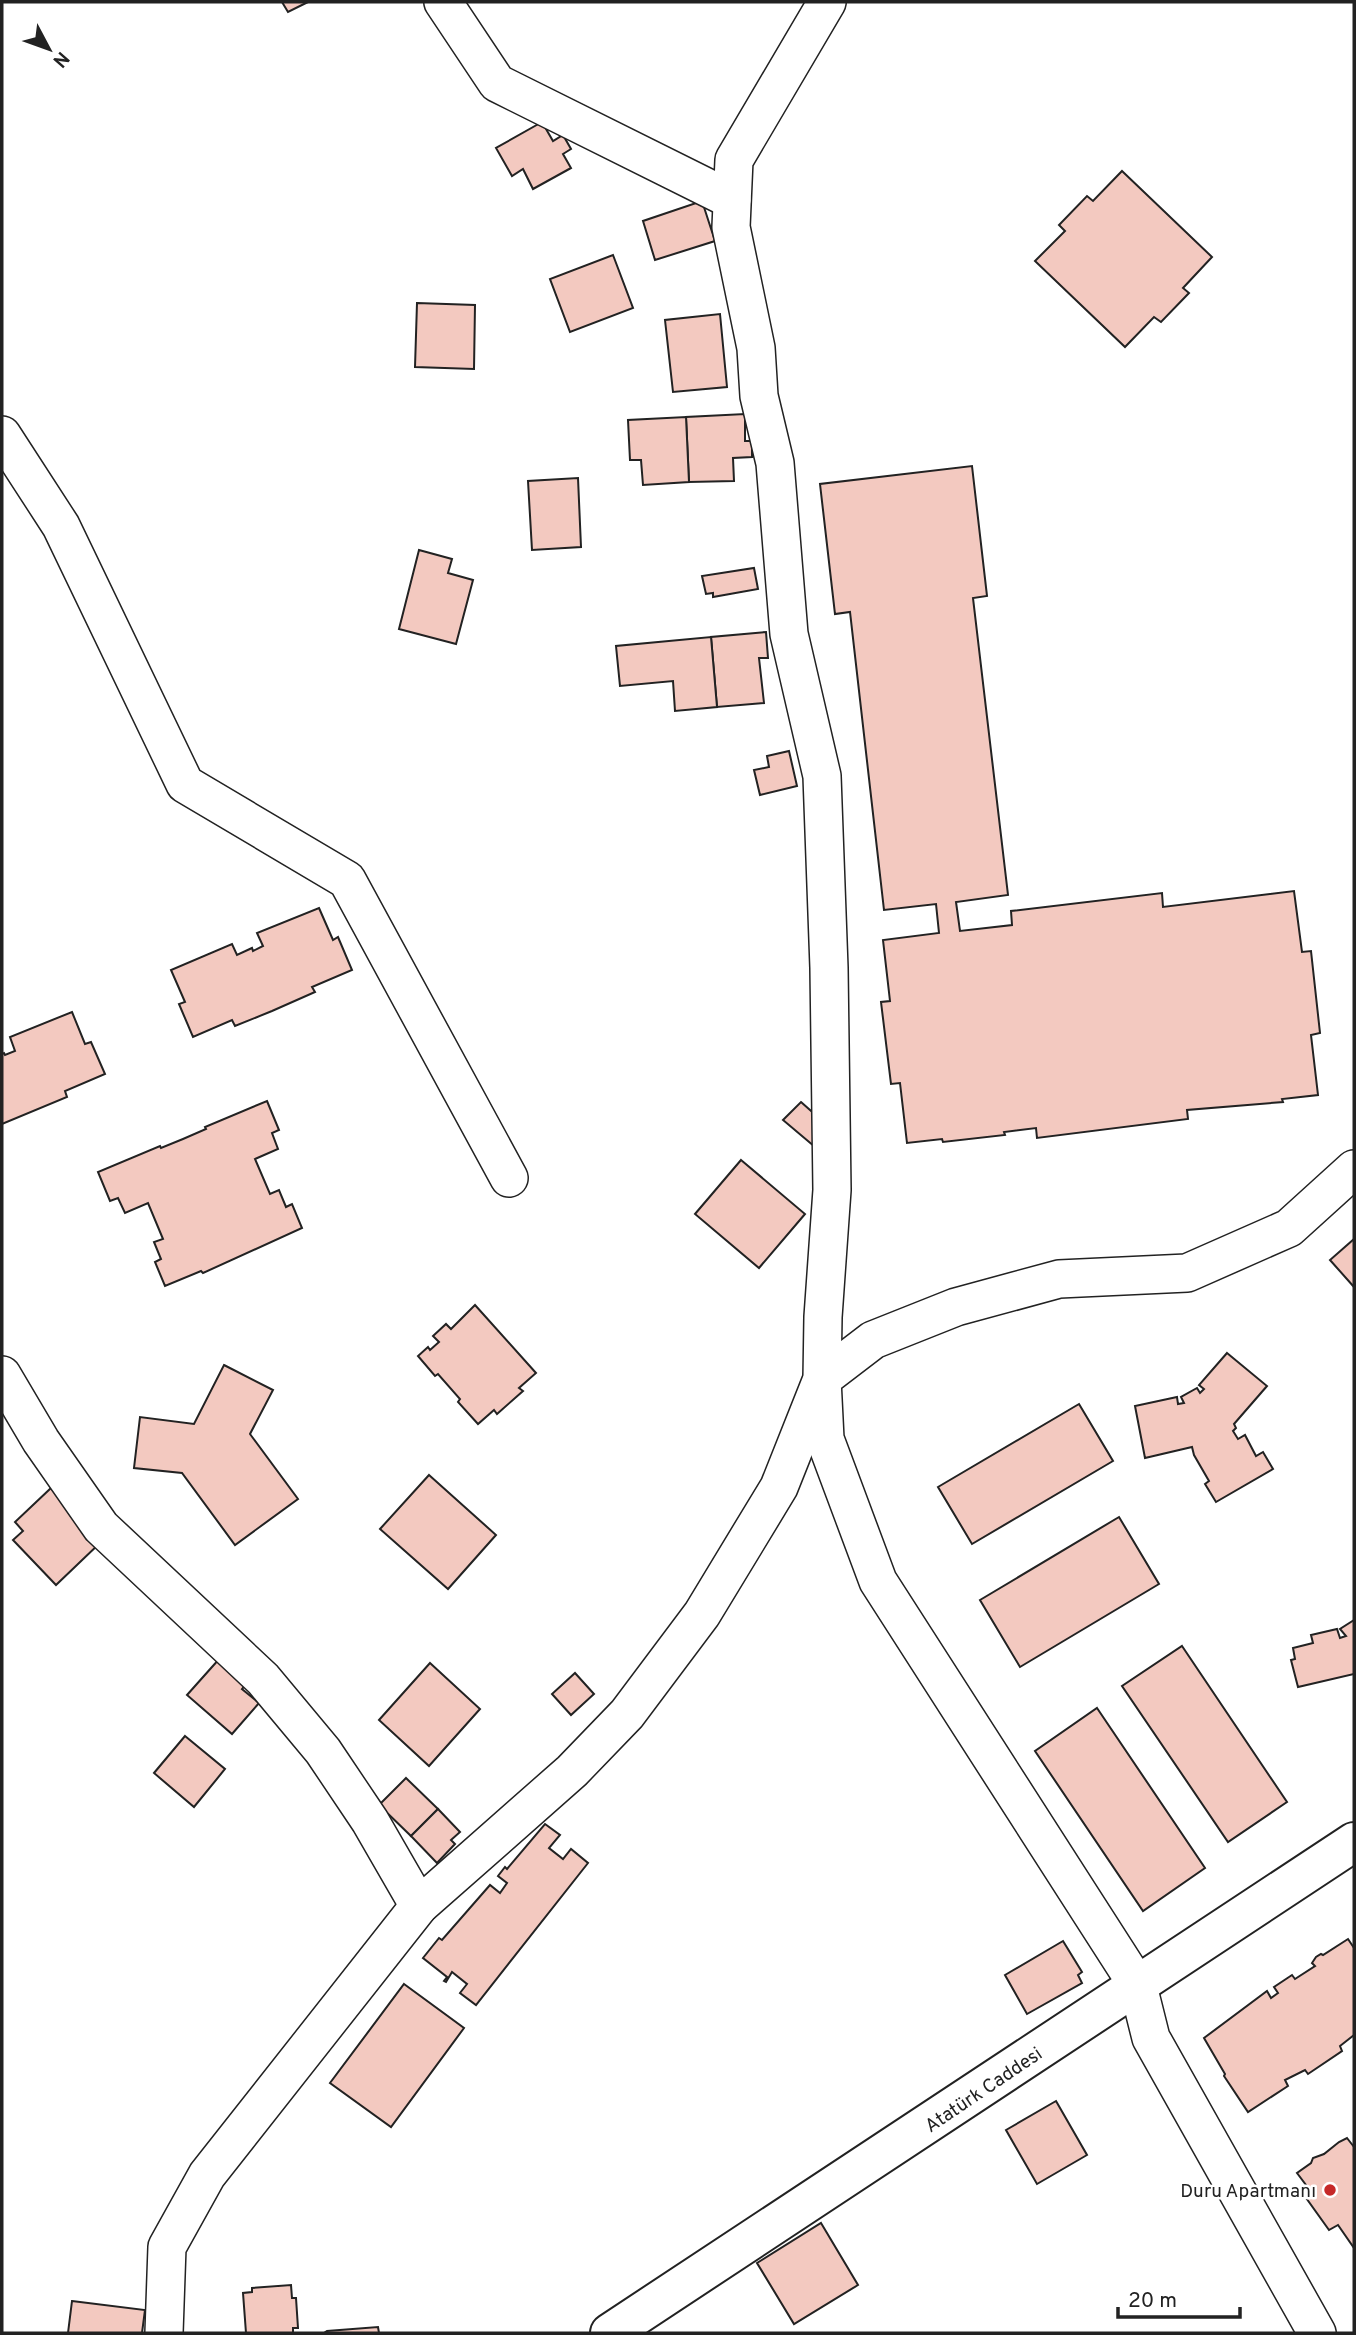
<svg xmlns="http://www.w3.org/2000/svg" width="1356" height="2335" font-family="Overpass,sans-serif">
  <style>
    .building { fill: #f3c9c0; stroke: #222; stroke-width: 2 }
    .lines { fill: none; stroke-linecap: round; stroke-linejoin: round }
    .minor-casing { stroke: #222; stroke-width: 40 }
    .tertiary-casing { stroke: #222; stroke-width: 42 }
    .minor { stroke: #fff; stroke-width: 37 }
    .tertiary { stroke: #fff; stroke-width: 38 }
    .poi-dot { fill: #c62828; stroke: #fff; stroke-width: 2.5 }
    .labels { text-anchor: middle; stroke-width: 5; stroke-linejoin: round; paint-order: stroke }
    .street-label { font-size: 19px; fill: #222; stroke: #fff }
    .poi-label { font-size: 19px; fill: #222; stroke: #fff; text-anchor: end }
  </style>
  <rect width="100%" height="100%" fill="#fff"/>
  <!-- building -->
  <g class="building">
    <path d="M282,2H308L288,12Z"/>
    <path d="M542,122L553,141L563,135L571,149L563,154L571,168L533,189L523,169L512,176L496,148Z"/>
    <path d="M1122,171L1212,257L1183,288L1189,293L1161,322L1154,317L1125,347L1035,261L1065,231L1059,225L1087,196L1093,201Z"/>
    <path d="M702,201L715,241L655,260L643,221Z"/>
    <path d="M613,255L633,308L570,332L550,279Z"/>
    <path d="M417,303L475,305L474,369L415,367Z"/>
    <path d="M720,314L727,387L673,392L665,320Z"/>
    <path d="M745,414V441H752V457L733,458L734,481L689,482L686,417Z"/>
    <path d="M686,417L689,482L643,485L641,460H630L628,420Z"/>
    <path d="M972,466L987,596L973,598L1008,895L956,902L960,931L1012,925L1011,911L1162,893L1163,907L1294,891L1302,952L1311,951L1320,1033L1311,1035L1318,1095L1282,1099L1283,1102L1187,1110L1188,1119L1037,1138L1036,1128L1004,1132L1005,1135L943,1142L942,1139L907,1143L900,1083L891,1084L881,1002L890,1001L883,940L939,933L936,904L884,910L850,612L835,614L820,484Z"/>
    <path d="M578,478L581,547L532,550L528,481Z"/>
    <path d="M419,550L452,559L448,573L473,580L456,644L399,629Z"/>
    <path d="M754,568L758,589L713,597V593L706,594L702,576Z"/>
    <path d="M766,632L768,658H759L764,703L717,707L711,637Z"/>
    <path d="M711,637L717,707L675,711L673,681L620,686L616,646Z"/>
    <path d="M789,751L797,786L760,795L754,770L769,767L767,756Z"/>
    <path d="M319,908L333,940L338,937L352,970L312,987L315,992L272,1011L235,1026L232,1020L193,1037L179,1004L185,1002L171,970L232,944L237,955L252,948L253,951L263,946L257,933Z"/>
    <path d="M72,1012L85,1044L91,1042L105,1074L65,1091L67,1097L2,1124V1054L4,1053L5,1055L15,1051L10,1037Z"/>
    <path d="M267,1101L279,1130L272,1133L278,1149L255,1159L270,1194L279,1190L286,1207L292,1204L302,1228L203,1273L201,1271L165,1286L155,1262L161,1259L154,1242L163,1239L148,1203L125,1213L118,1198L110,1201L98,1172L160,1146L161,1148L183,1139L206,1129L205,1127Z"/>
    <path d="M801,1102L819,1118L821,1152L783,1120Z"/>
    <path d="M741,1160L805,1214L759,1268L695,1214Z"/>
    <path d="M1354,1239V1287L1330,1260Z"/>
    <path d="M475,1305L536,1373L519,1388L523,1391L497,1414L494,1410L478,1424L458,1402L460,1399L438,1374L435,1376L418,1356L428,1347L430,1350L439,1342L433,1336L446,1324L451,1329Z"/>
    <path d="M1227,1353L1267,1386L1234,1424L1236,1428L1233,1431L1238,1439L1245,1435L1256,1456L1263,1452L1273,1469L1216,1502L1205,1484L1209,1481L1194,1455L1192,1447L1145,1458L1135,1406L1177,1397L1178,1404L1184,1403L1181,1397L1197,1388L1200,1393L1204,1389L1199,1385Z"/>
    <path d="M224,1365L273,1390L250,1434L298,1499L235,1545L182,1473L134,1468L140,1417L194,1424Z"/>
    <path d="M1079,1404L1113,1461L972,1544L938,1487Z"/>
    <path d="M429,1475L496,1535L448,1589L380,1529Z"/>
    <path d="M51,1488L101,1542L56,1585L13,1540L23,1531L15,1522Z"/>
    <path d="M1119,1517L1159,1584L1020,1667L980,1600Z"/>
    <path d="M1354,1620V1674L1298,1687L1291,1660L1295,1659L1293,1648L1313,1643L1311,1635L1337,1629L1340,1638L1346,1636L1340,1629Z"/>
    <path d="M1182,1646L1287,1802L1228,1842L1122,1686Z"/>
    <path d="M220,1658L247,1683L242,1689L259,1703L232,1734L187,1695Z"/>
    <path d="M430,1663L480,1709L429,1766L379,1720Z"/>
    <path d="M575,1673L594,1694L571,1715L552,1694Z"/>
    <path d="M1097,1708L1205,1868L1143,1911L1035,1751Z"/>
    <path d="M185,1736L225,1769L194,1807L154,1773Z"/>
    <path d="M406,1778L438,1809L411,1836L379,1805Z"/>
    <path d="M438,1809L460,1832L451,1840L455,1844L437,1863L411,1836Z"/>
    <path d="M545,1824L560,1835L549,1848L563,1859L571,1849L588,1863L476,2005L460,1993L467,1984L452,1972L446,1982L444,1981L447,1977L423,1958L439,1938L442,1940L490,1885L500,1893L507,1883L498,1876L505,1867L507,1869Z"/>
    <path d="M1348,1939L1354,1948V2035L1340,2046L1342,2051L1308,2074L1305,2070L1285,2080L1288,2086L1248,2112L1224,2076L1225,2074L1204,2038L1267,1991L1271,1998L1278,1993L1274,1987L1292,1975L1295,1979L1315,1966L1312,1963L1316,1957L1321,1954L1323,1955Z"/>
    <path d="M1063,1941L1082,1972L1078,1975L1082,1983L1027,2014L1005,1975Z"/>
    <path d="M404,1984L464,2028L391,2127L330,2083Z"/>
    <path d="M1056,2101L1087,2155L1037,2184L1006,2130Z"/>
    <path d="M1347,2138L1354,2147V2248L1338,2225L1329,2230L1304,2195L1306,2185L1297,2173L1311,2163L1313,2158L1324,2154L1339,2142Z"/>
    <path d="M821,2223L858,2285L794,2324L757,2263Z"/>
    <path d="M291,2285L292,2298H296L298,2328H293V2333H246L243,2293L252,2292V2288Z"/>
    <path d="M72,2301L145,2310L142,2333H68Z"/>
    <path d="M378,2327L379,2333H324L327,2331Z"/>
  </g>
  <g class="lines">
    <!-- minor casing -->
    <g class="minor-casing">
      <g id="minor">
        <path d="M443,2L497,83L732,200"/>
        <path d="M2,435L61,526L185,784L347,880L509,1178"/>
        <path d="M2,1375L41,1441L101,1527L263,1679L323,1751L370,1821L419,1906"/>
        <path d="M164,2333L167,2247L207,2175L419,1906L572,1771L627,1714L702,1614L779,1487L822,1379L823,1317L832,1190L829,968L822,776L789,634L775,463L759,396L756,348L731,227L734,160L827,2"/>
        <path d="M1317,2333L1151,2038L1138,1986L878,1581L825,1439L822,1379L873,1340L956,1307L1059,1279L1187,1273L1289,1228L1354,1169"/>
      </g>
    </g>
    <!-- tertiary casing -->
    <g class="tertiary-casing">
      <path id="tertiary" d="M610,2333L1354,1842"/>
    </g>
    <!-- minor -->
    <use href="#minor" class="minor"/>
    <!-- tertiary -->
    <use href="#tertiary" class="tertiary"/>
  </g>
  <!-- markers -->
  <circle class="poi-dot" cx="1330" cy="2190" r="7"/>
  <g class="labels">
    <!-- street labels -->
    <g class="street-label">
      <text transform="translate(983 2089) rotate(-34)" y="7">Atatürk Caddesi</text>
    </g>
    <!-- poi labels -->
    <g class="poi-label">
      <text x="1316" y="2197">Duru Apartmanı</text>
    </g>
  </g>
  <!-- border -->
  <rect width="1356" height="2335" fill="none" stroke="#222222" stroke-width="7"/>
  <!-- north arrow -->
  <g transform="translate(49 49) rotate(131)" stroke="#ffffff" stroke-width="5" paint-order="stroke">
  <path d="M0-5L12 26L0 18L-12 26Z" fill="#222222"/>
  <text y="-10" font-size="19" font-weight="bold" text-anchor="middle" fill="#222222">N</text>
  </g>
  <!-- scale -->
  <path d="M1118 2307v10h122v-10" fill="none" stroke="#222222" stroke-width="3.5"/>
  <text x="1128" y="2307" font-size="21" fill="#222222" stroke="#ffffff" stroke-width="5" paint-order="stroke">20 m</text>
</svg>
